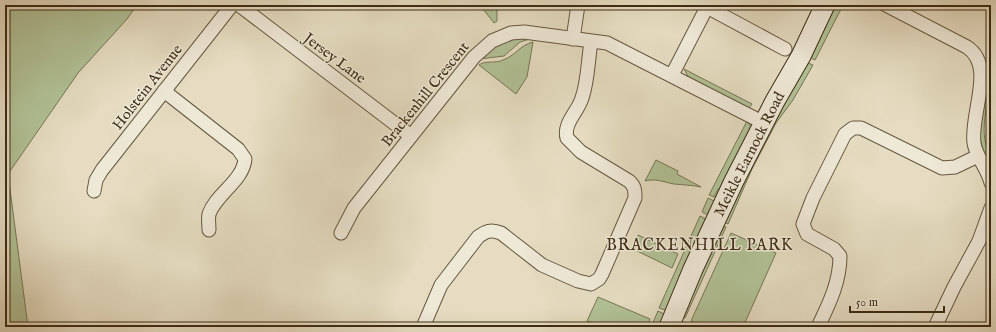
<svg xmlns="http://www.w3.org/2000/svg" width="996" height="332" font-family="'IM FELL English',serif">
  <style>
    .green { fill: #b1c196; stroke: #767656 }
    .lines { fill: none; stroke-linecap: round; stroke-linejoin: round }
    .street-casing { stroke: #665840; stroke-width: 15 }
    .secondary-casing { stroke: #3c2c15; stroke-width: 21 }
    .street { stroke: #eee8d7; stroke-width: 13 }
    .secondary { stroke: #eee8d7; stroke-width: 19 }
    .labels { text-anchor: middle; stroke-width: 3; stroke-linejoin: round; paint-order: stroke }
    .street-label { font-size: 15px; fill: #3c2c15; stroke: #eee8d7 }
    .neighbourhood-label { font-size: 16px; letter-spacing: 1px; fill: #3c2c15; stroke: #eee8d7 }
  </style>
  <rect width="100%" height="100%" fill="#e5dcc1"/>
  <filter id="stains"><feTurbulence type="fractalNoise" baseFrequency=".005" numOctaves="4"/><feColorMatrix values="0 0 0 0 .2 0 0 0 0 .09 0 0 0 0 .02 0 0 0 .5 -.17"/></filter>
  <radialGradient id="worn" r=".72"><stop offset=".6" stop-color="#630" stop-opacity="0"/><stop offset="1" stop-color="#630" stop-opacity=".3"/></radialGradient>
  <!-- green -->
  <g class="green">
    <path d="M5,5H137L127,19L78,73L8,174L28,327H5Z"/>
    <path d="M480,5H497V21L494,23Z"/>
    <path d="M832,5H843L815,60L811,58Z"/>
    <path d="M513,38H533L520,42L504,56L479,59L490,49Z"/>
    <path d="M533,42L527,77L516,94L479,65C485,60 495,64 503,60C515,56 520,45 533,42Z"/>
    <path d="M808,63L813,65L793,100L776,123L752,169L728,224L722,221L768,128Z"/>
    <path d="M991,68C991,94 977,131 989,152L985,155C973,129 984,96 988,69Z"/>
    <path d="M684,69L752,104L749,108L689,78Z"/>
    <path d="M747,121L751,127L721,190L718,189L714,197L709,195Z"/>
    <path d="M656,160L678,171L677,174L701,187C692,185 683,185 674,184C663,182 656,178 645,181Z"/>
    <path d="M708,198L716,202L710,216L702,212Z"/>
    <path d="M700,216L708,220L668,311L659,308Z"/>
    <path d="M720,225L726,227L685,318L680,316Z"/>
    <path d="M731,233L776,253L743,327H703L691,321Z"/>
    <path d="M638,235L678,254L672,268L633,249Z"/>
    <path d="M598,297L650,319L647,327H610L587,321Z"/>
    <path d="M658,311L666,315L661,327H651Z"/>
  </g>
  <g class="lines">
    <!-- street casing -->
    <g class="street-casing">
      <g id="street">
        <path d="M239,5L411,136"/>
        <path d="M886,5L967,47C996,66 970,113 974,143C976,157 988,169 991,183"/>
        <path d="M707,7L785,49"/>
        <path d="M573,39L578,5"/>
        <path d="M672,75L708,5"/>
        <path d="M164,91L238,149L245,159C243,181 216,194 209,214C208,219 209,225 209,230"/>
        <path d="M94,191L96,180L102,170L232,5"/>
        <path d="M341,233L354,208L474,57L492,41L511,33L524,32L607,43L764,123"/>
        <path d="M423,327L441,285L478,237C486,231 491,229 501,233L542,265L578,281L591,284L599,279L602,274L635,198C635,191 635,186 629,181L581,152L567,138C563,123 578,112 582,98C588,81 588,60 591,42"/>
        <path d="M818,327C829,304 840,282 840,256L834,249L807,234L803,224L813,198L845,134L853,128H861L942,168L955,167L978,156"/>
        <path d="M935,327L954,287L979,241L991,208"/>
      </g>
    </g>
    <!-- secondary casing -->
    <g class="secondary-casing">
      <path id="secondary" d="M669,327L693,269L734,181L775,101L801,56L825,5"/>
    </g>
    <!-- street -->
    <use href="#street" class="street"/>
    <!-- secondary -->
    <use href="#secondary" class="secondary"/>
  </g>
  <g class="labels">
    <!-- street labels -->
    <g class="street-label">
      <text transform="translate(335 58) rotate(37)" y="5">Jersey Lane</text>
      <text transform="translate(147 87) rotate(-52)" y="5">Holstein Avenue</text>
      <text transform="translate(425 94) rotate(-51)" y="5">Brackenhill Crescent</text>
      <text transform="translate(749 154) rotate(-63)" y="5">Meikle Earnock Road</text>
    </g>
    <!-- neighbourhood labels -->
    <g class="neighbourhood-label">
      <text x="700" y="250">BRACKENHILL PARK</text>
    </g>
  </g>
  <!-- margin -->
  <rect width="996" height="332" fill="none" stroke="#e5dcc1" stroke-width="20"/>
  <rect x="6" y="6" width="984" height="320" fill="none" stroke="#3c2c15" stroke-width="2"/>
  <rect x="10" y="10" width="976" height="312" fill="none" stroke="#3c2c15"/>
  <!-- scale -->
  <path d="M850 306v6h94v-6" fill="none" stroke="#3c2c15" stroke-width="2"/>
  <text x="856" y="306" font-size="12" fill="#3c2c15" stroke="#eee8d7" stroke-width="3" paint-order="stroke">50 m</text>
  <rect width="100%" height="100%" filter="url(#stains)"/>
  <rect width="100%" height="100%" fill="url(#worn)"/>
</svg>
